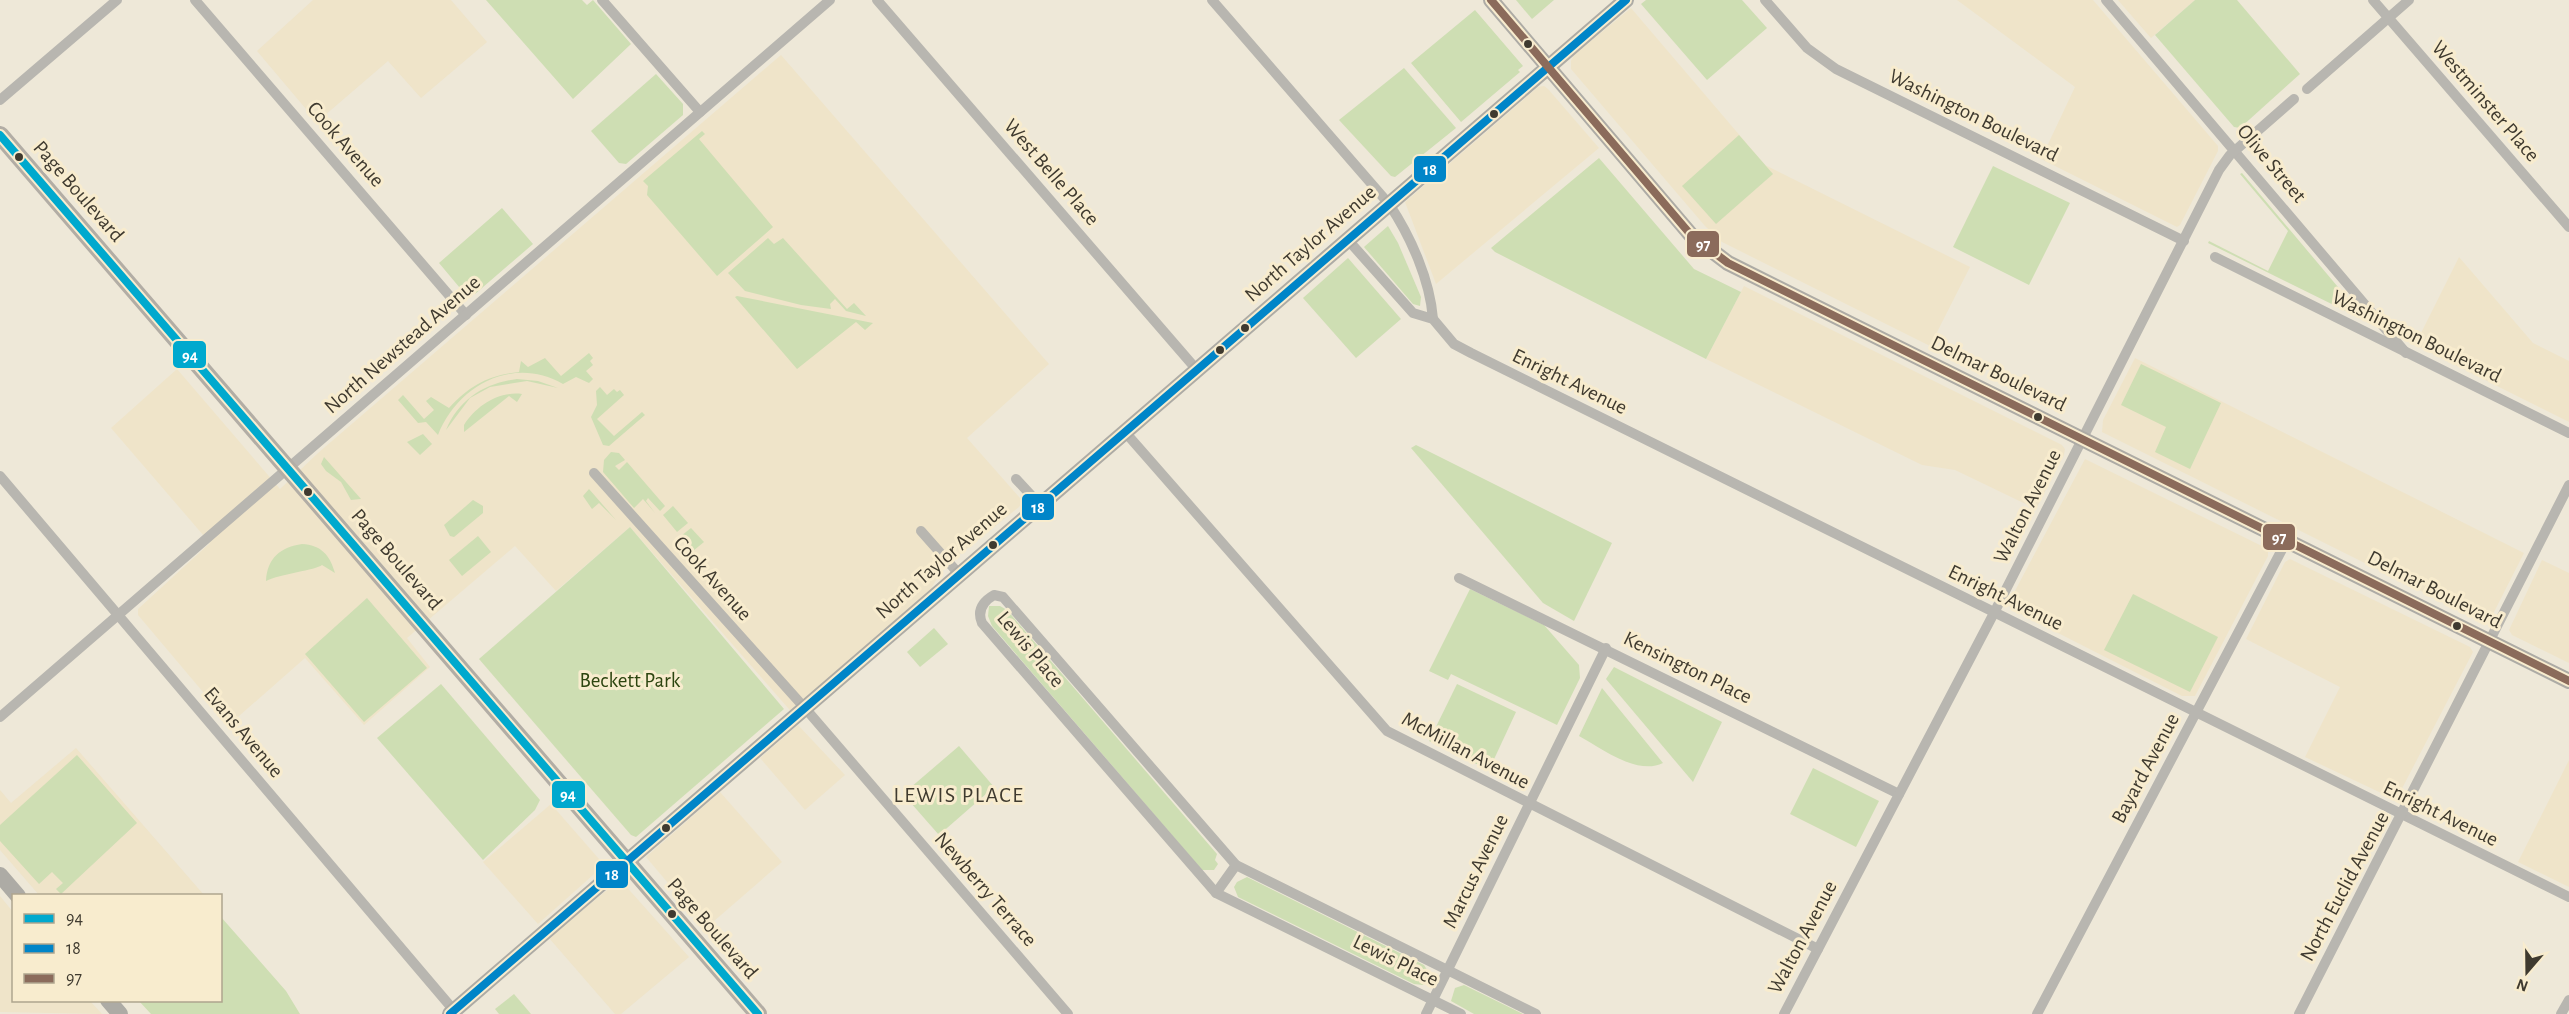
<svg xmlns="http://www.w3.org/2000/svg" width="2569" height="1014" font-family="'Alegreya Sans',sans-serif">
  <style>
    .built { fill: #efe4c9 }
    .green { fill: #cedeb3 }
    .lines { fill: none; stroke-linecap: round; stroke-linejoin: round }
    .street { stroke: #b8b6b0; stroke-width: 10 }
    .secondary { stroke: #adaba5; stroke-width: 16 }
    .primary { stroke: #b2ada5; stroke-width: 18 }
    .bus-1-casing { stroke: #f8ecce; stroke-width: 12 }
    .bus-2-casing { stroke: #f8ecce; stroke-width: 12 }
    .bus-3-casing { stroke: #f8ecce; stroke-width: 12 }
    .bus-1 { stroke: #00a9ce; stroke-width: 8 }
    .bus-2 { stroke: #0085c8; stroke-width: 8 }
    .bus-3 { stroke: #8b6b5b; stroke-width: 8 }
    .bus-dot { fill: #3f3a2f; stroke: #f8ecce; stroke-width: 2 }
    .labels { text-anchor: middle; stroke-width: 6; stroke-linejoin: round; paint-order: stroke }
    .street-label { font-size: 21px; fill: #3f3a2f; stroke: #f8ecce }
    .park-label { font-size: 21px; fill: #2d4510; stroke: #f8ecce }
    .neighbourhood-label { font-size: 22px; letter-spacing: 1.5px; fill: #3f3a2f; stroke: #f8ecce }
    .line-badge { stroke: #f8ecce; stroke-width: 2 }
    .badge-label { font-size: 16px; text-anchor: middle; font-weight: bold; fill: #fff }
  </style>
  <rect width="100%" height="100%" fill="#eee8d8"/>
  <!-- built -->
  <g class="built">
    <path d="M313,0H451L487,42L421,98L388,61L317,122L257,51Z"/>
    <path d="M1957,0H2093L2218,146V151L2180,225L2177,227L2041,159L2075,87Z"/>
    <path d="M2118,0H2195L2151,38Z"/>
    <path d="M1631,8L1765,165L1970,267L1930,346L1722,242L1705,226L1571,69V61L1574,55Z"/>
    <path d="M781,55L1049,364L967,438L1020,498L1022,503L1019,507L949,563L941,572L919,609L795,716L630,527L556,591L515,546L407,638L430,667L364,725L305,658L230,724L138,615V609L210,543L111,428L177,369L280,489L318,453Z"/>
    <path d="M1544,86L1548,89L1599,148L1436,284L1405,202L1538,87Z"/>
    <path d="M2459,257L2533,343L2569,361V422L2415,345Z"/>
    <path d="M1744,286L2062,445L2065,449L2064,455L2036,509L1955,470L1922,465L1706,359Z"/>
    <path d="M2135,358L2524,553L2490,620H2479L2102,432L2103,420Z"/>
    <path d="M2085,459L2268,549V556L2195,696H2182L2011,609L2008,604Z"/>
    <path d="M2290,559L2470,647L2473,652L2396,800L2305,757L2340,687L2246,639L2285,562Z"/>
    <path d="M2542,560L2569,573V663L2512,635L2509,630Z"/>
    <path d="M798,725L845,775L805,810L760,758Z"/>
    <path d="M76,748L204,895H39L0,850V790L11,803Z"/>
    <path d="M2569,760V887L2518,862Z"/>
    <path d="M720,792L782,862L706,928L646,857Z"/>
    <path d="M551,804L599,859L602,867L538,924L483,862Z"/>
    <path d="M618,881L623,883L689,957L621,1014H615L549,938Z"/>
    <path d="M0,896L13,912L14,1000L90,1001L102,1014L0,1012Z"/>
  </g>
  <!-- green -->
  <g class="green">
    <path d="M486,0H582L587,5L593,0L631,44L573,99Z"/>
    <path d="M1516,0H1554L1532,19Z"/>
    <path d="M1646,0H1742L1767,28L1707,80L1641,4Z"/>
    <path d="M2195,0H2237L2300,74L2240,128L2234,127L2155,35Z"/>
    <path d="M1475,10L1523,66L1518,70L1520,72L1461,122L1411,63Z"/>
    <path d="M1404,68L1456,128L1395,177L1391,176L1339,120Z"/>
    <path d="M656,74L683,104V115L626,164L619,163L591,131Z"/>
    <path d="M702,131L705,134L699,139L773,227L717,276L647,195L648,186L643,181Z"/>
    <path d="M1739,135L1773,174L1716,224L1682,186Z"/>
    <path d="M1599,158L1694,269L1741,292L1706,359L1495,252L1491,248Z"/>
    <path d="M1993,166L2070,203L2029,285L1953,247Z"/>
    <path d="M2242,173L2359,312L2358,317L2208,243L2209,241L2268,271L2288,231L2240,174Z"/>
    <path d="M502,208L533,244L475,294L471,289L465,294L439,263Z"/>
    <path d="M1388,226L1398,243L1421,297L1420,306L1413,304L1364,247Z"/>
    <path d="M768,238L774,244L783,238L847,309L854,303L866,316L846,311L835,299L830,304L831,309L801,305L745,291L728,273Z"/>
    <path d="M1348,258L1401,319L1356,358L1303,298Z"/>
    <path d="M737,296L873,323L865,330L856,322L797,369L735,297Z"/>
    <path d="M589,353L593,358L590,361L593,365L586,371L593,379L589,383L576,377L563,384C513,355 457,386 438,435L426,422L418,423L398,400L403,395L424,419L434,410L426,401L431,397L449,408C470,385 489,375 519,372L521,361L528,367L545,358L561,376Z"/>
    <path d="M2141,364L2221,403L2190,469L2155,452L2166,427L2121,405Z"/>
    <path d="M517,379L538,381L558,388L527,381L490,387L470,398L446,430C459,399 485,383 517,379Z"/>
    <path d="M600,387L607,395L614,389L617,392L620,390L624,395L597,419L614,436L642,412L645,415L609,446L603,445L591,417L597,405L596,391Z"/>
    <path d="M522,394L517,402L509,396L464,432V425C476,406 498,391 522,394Z"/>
    <path d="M423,434L432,444L420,455L407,442Z"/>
    <path d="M1416,445L1612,543L1574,621L1543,603L1411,448Z"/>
    <path d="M611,452L619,453L625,460L615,466L619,470L627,462L665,506L660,511L648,498L646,501L655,513L643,499L634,508L603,472L604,460Z"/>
    <path d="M324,457L361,499L351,500L341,482L326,471L321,464Z"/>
    <path d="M589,489L616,520L599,503L592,509L583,496Z"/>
    <path d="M473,500L483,506V513L454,537L450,536L444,525Z"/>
    <path d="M673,506L688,523L677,532L663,515Z"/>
    <path d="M630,527L784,709L636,837L631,835L479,659Z"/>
    <path d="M691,528L704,542L693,551L681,536Z"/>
    <path d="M478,536L491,552L462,576L449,560Z"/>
    <path d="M302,544C321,545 330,555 335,573L322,565C316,570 280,574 266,581C267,558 281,547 302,544Z"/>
    <path d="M1470,589L1544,625L1579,665L1580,678L1557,725L1451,674L1448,680L1429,671Z"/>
    <path d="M2133,594L2218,637L2190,692L2104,650Z"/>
    <path d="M367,598L427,668L364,722L305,654Z"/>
    <path d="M989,606H1000L1007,610L1217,854L1215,860L1218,864L1214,870H1202L992,626L988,616Z"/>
    <path d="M934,628L948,644L920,667L907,652Z"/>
    <path d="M1614,667L1722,722L1693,782L1606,679Z"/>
    <path d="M441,684L540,800L535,810L483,860L377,738Z"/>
    <path d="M1457,684L1516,712L1489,770L1429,741Z"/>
    <path d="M1602,688L1663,763C1637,776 1601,748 1579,736Z"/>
    <path d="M959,746L994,787L939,835L903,794Z"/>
    <path d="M77,755L137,823L61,894L56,889L63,883L52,872L39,884L0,841V825Z"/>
    <path d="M1813,768L1879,801L1856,847L1790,814Z"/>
    <path d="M1247,877L1424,965L1429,973L1423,985L1414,984L1238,897L1234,887L1237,882Z"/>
    <path d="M221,917L286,991L300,1014H151L139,1001L220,1000Z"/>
    <path d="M1464,985L1523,1014H1474L1451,1001L1455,988Z"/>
    <path d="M514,994L531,1014H499L495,1009Z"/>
  </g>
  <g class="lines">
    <!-- street -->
    <g class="street">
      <path d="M195,0L466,315"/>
      <path d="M602,0L700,112"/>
      <path d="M877,0L1197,370"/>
      <path d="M1212,0L1389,204C1411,237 1430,280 1433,319"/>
      <path d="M1765,0L1807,48L1836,69L2184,241"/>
      <path d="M2106,0L2406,353"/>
      <path d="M2373,0L2569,227"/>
      <path d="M2307,89L2409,0"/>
      <path d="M0,100L117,0"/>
      <path d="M1348,240L1413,313L1433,319L1454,344L1471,353L2569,897"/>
      <path d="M2215,257L2569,433"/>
      <path d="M1125,432L1387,731L1818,949"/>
      <path d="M594,473L811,715L1068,1014"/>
      <path d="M0,476L457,1014"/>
      <path d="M1016,479L1040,505"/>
      <path d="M921,531L959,574"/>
      <path d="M1459,578L1899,794"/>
      <path d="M0,717L830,0"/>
      <path d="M1216,893L1236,865"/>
      <path d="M1426,1014L1606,648"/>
      <path d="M1461,1014L1216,893L982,623C977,611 982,602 994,595L1003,597L1236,865L1536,1014"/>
      <path d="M1784,1014L1994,613L2219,170L2230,155L2294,99"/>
      <path d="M2037,1014L2287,540"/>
      <path d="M2299,1014L2569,485"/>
      <path d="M2561,1014L2569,1000"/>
    </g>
    <!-- secondary -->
    <g class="secondary">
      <path d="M1491,0L1691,235L1728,263L2569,681"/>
      <path d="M0,875L18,896"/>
      <path d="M108,1000L120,1014"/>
      <path d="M450,1014L1626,0"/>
    </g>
    <!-- primary -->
    <path class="primary" d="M0,135L758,1014"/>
    <!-- bus-1 casing -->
    <g class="bus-1-casing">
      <path id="bus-1" d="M0,135L758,1014"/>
    </g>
    <!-- bus-2 casing -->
    <g class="bus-2-casing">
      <path id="bus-2" d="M450,1014L1626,0"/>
    </g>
    <!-- bus-3 casing -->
    <g class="bus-3-casing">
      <path id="bus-3" d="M1491,0L1691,235L1728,263L2569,681"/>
    </g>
    <!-- bus-1 -->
    <use href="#bus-1" class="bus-1"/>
    <!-- bus-2 -->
    <use href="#bus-2" class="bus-2"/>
    <!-- bus-3 -->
    <use href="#bus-3" class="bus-3"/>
  </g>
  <!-- markers -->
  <g class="bus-dot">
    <circle cx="1528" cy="44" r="5"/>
    <circle cx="1494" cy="114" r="5"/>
    <circle cx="19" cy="157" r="5"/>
    <circle cx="1245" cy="328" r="5"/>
    <circle cx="1220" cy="350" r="5"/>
    <circle cx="2038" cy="417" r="5"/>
    <circle cx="308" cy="492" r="5"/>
    <circle cx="993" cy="545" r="5"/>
    <circle cx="2457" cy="626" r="5"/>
    <circle cx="666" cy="828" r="5"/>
    <circle cx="672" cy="914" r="5"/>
  </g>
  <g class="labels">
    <!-- street labels -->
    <g class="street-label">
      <text transform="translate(2486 101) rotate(49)" y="7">Westminster Place</text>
      <text transform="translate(1974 115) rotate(26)" y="7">Washington Boulevard</text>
      <text transform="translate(346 144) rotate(49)" y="7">Cook Avenue</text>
      <text transform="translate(2272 163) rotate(50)" y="7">Olive Street</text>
      <text transform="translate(1052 172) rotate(49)" y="7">West Belle Place</text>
      <text transform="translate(79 191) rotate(49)" y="7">Page Boulevard</text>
      <text transform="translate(1310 243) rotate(-41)" y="7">North Taylor Avenue</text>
      <text transform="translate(2417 336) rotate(26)" y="7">Washington Boulevard</text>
      <text transform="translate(402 344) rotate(-41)" y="7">North Newstead Avenue</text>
      <text transform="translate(1999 373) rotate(26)" y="7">Delmar Boulevard</text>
      <text transform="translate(1570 381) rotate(26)" y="7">Enright Avenue</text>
      <text transform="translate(2027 506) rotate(-63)" y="7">Walton Avenue</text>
      <text transform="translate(397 559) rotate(49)" y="7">Page Boulevard</text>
      <text transform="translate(941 560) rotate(-41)" y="7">North Taylor Avenue</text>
      <text transform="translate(713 578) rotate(48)" y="7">Cook Avenue</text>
      <text transform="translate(2435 589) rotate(27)" y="7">Delmar Boulevard</text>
      <text transform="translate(2006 597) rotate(26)" y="7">Enright Avenue</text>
      <text transform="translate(1031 649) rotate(50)" y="7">Lewis Place</text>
      <text transform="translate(1688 667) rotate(26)" y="7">Kensington Place</text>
      <text transform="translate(244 732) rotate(50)" y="7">Evans Avenue</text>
      <text transform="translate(1466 750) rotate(28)" y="7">McMillan Avenue</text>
      <text transform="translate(2145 768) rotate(-62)" y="7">Bayard Avenue</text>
      <text transform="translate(2441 813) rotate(26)" y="7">Enright Avenue</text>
      <text transform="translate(1475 871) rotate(-64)" y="7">Marcus Avenue</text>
      <text transform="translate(2344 886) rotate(-62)" y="7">North Euclid Avenue</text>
      <text transform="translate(986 889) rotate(49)" y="7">Newberry Terrace</text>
      <text transform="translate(713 928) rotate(49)" y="7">Page Boulevard</text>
      <text transform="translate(1802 937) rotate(-62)" y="7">Walton Avenue</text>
      <text transform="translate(1396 960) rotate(26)" y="7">Lewis Place</text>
    </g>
    <!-- park labels -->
    <g class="park-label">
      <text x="630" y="687">Beckett Park</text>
    </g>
    <!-- neighbourhood labels -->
    <g class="neighbourhood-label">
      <text x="959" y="802">LEWIS PLACE</text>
    </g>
  </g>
  <g class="line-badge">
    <rect x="1413" y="155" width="34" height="28" rx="6" fill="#0085c8"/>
    <rect x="1686" y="230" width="34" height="28" rx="6" fill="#8b6b5b"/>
    <rect x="172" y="340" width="35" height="29" rx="6" fill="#00a9ce"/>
    <rect x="1021" y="493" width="34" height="28" rx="6" fill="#0085c8"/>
    <rect x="2262" y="523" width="34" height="28" rx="6" fill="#8b6b5b"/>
    <rect x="551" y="780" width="35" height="29" rx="6" fill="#00a9ce"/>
    <rect x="595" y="860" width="34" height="29" rx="6" fill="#0085c8"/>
  </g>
  <g class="badge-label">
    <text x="1430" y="175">18</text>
    <text x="1703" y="250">97</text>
    <text x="190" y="361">94</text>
    <text x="1038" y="513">18</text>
    <text x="2279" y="543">97</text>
    <text x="568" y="800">94</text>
    <text x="612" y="880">18</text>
  </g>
  <!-- legend -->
  <rect x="12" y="894" width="210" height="108" fill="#f8ecce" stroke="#aea58e" stroke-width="1.5"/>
  <rect x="24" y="914" width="30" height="9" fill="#00a9ce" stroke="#aea58e" stroke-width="1.5"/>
  <text x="66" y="924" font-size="18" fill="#3f3a2f">94</text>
  <rect x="24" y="944" width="30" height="9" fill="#0085c8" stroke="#aea58e" stroke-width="1.5"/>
  <text x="66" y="954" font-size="18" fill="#3f3a2f">18</text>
  <rect x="24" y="974" width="30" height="9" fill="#8b6b5b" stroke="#aea58e" stroke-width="1.5"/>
  <text x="66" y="984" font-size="18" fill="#3f3a2f">97</text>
  <!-- north arrow -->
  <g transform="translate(2527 972) rotate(200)" stroke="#f8ecce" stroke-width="4.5" paint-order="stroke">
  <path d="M0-4.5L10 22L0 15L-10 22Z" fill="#3f3a2f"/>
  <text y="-9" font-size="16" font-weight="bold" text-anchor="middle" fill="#3f3a2f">N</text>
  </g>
</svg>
